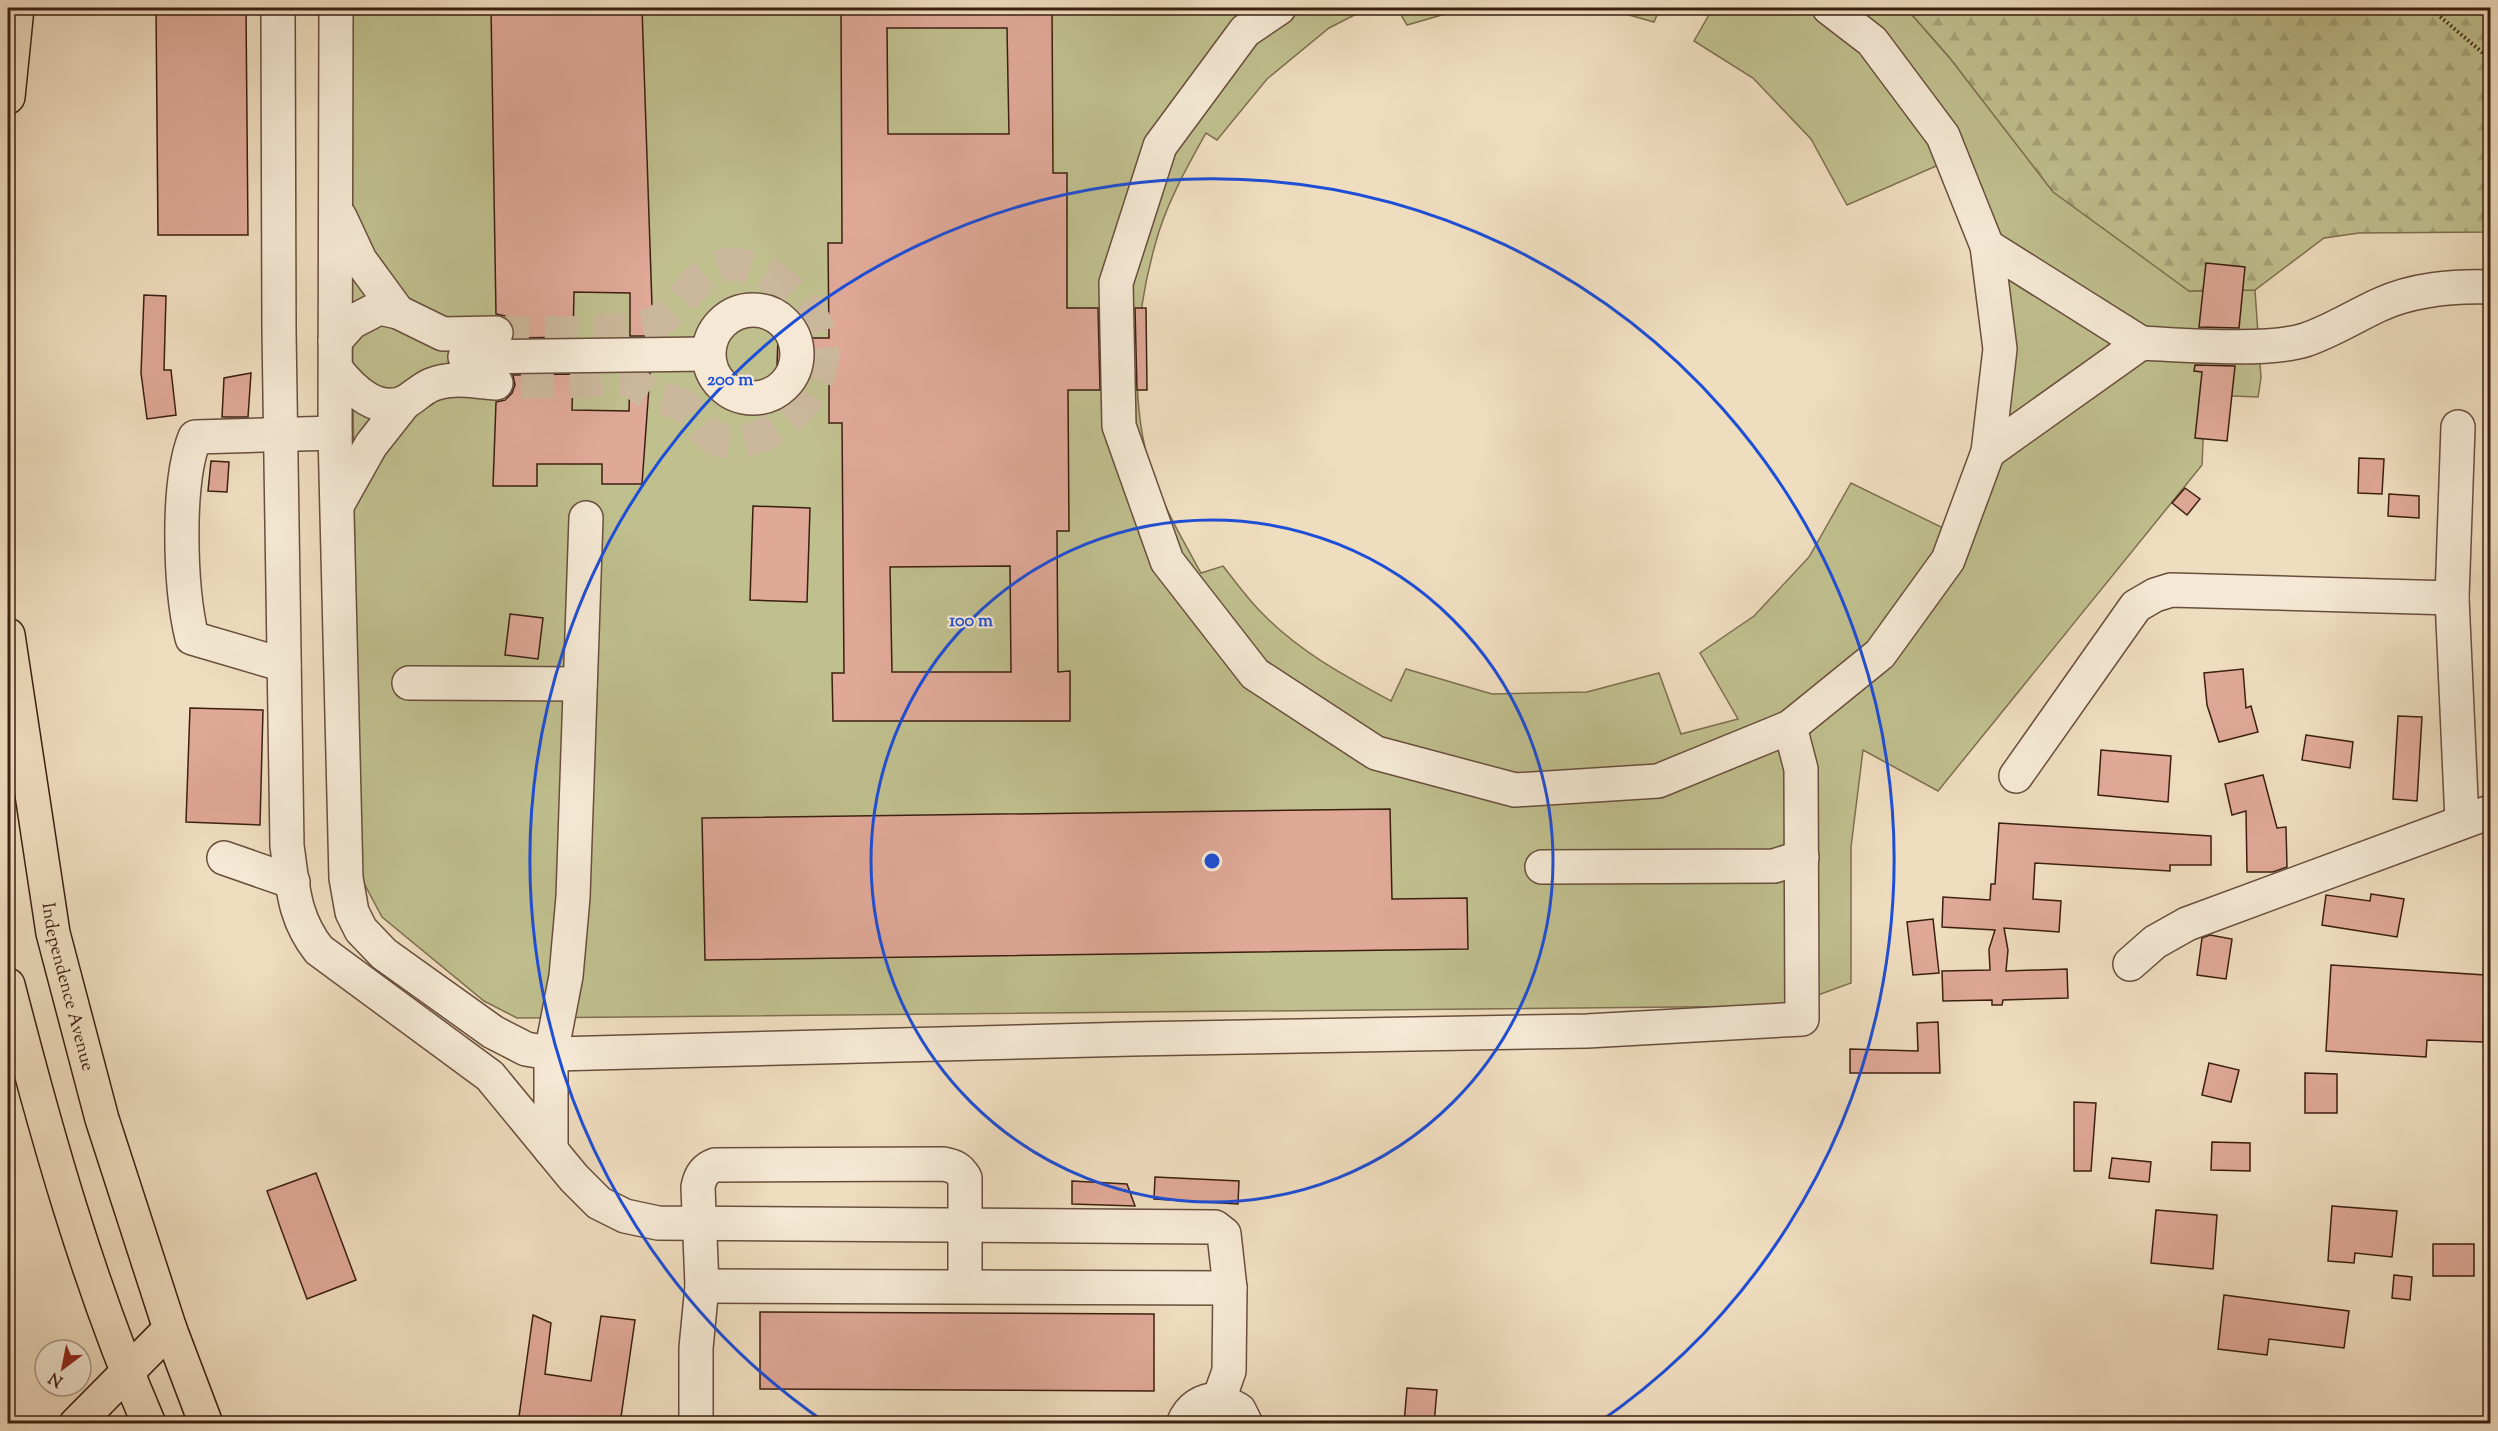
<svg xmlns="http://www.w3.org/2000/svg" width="2498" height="1431" font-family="'Sorts Mill Goudy',serif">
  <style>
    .green { fill: #c0bf8e; stroke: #7e6f50; stroke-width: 1.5 }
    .forest { fill: url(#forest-firs); stroke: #7e6f50; stroke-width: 1.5 }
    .building { fill: #dfa897; stroke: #3c1f11; stroke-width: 1.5; fill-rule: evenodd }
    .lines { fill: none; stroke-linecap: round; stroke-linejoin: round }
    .minor-tunnel { stroke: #cbb79c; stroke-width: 33; stroke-dasharray: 33 16; stroke-linecap: butt }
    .minor-casing { stroke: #694e3c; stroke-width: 36 }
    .major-casing { stroke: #3c1f11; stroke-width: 36 }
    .path { stroke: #3c1f11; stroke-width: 4; stroke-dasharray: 1.5 3; stroke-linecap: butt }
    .minor { stroke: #f5e9d5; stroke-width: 33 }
    .major { stroke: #efddbf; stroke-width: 33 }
    .ring { fill: none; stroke: #1d4ed8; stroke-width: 3 }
    .labels { text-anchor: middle; stroke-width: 4.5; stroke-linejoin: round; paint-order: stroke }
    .street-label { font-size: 18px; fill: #3c1f11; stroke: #f5e9d5 }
    .centre { fill: #1d4ed8; stroke: #f5e9d5; stroke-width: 3 }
    .ring-label { font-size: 18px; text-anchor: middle; font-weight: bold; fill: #1d4ed8; stroke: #f5e9d5; stroke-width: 4.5; stroke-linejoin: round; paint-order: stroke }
  </style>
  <defs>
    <pattern id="forest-firs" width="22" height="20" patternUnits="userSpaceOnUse" patternTransform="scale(1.5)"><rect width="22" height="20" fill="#c0bf8e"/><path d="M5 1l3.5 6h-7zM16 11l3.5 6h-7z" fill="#a6a479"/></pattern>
  </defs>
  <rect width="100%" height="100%" fill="#efddbf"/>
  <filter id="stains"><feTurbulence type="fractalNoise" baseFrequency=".00333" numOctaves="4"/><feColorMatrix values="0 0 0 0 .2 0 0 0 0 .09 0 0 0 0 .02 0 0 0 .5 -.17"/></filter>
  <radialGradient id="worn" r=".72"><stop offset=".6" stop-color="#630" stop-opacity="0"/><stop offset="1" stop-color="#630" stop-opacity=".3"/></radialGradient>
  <!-- green -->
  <g class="green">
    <path d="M349,8H1368L1329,28L1267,79L1217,140L1206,133C1187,167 1165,206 1155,245C1135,316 1129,399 1151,470C1163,507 1183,540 1201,573L1223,566C1235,581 1247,598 1261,612C1298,651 1345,676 1391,701L1406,669L1492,694L1587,692L1659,673L1681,734L1738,719L1700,653L1754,616L1809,557L1851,483L1945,529L1976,441L1984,343L1970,242L1943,163L1847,205L1811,139L1753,78L1694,41L1713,8H1906L1949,57L2189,291L2255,290L2261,378L2258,397L2205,395L2202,465L1938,791L1863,750L1851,847V983L1788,1006L517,1018L484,1001L382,917L358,872Z"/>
    <path d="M1397,8H1466L1407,25Z"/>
    <path d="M1604,8H1660L1654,22Z"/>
  </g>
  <!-- forest -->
  <path class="forest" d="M1906,8H2490V232L2359,233L2324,238L2255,290L2189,291L2053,192L1949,57Z"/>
  <!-- building -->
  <g class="building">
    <path d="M156,8H246L248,235H158Z"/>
    <path d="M491,8H642L653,336H630V293L574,292L573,337L514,338L512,323L505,316L496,314Z"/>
    <path d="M841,8H1052L1053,173H1067V308H1098L1100,390H1068L1069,531H1057L1058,672L1070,671V721H833L832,673H844L842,423H829V366H777L778,338H829L828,243H842ZM887,28H1007L1009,134H888ZM1010,566L1011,672H892L890,567Z"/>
    <path d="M2206,263L2245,267L2239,328L2199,327Z"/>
    <path d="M144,295L166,296L164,370H171L176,415L147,419L141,373Z"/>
    <path d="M1135,308H1146L1147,390H1137Z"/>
    <path d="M2195,365L2235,366L2227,441L2195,438L2202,372L2194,371Z"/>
    <path d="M251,373L248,417H222L224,378Z"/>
    <path d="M650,373L642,484H602V464H537V486H493L496,402L505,400L512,393L515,385L513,375L573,374L572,410L629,411L630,374Z"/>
    <path d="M2359,458L2384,459L2382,494L2358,493Z"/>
    <path d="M211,461L229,462L227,492L208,491Z"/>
    <path d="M2185,488L2200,499L2187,515L2172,503Z"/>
    <path d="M2389,494L2419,496V518L2388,516Z"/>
    <path d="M753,506L810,508L807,602L750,600Z"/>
    <path d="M510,614L543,618L538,659L505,655Z"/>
    <path d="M2243,669L2246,708L2251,706L2258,732L2219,742L2207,705L2204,673Z"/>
    <path d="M190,708L263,710L260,825L186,822Z"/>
    <path d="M2398,716L2422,717L2417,801L2393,799Z"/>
    <path d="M2306,735L2353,742L2350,768L2302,760Z"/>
    <path d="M2101,750L2171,756L2168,802L2098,795Z"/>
    <path d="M2263,775L2277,828L2286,827L2287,867L2273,872H2247L2246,811L2232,815L2225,784Z"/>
    <path d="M1390,809L1392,899L1467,898L1468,949L705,960L702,818Z"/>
    <path d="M1999,823L2211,836V865H2170V871L2035,863L2033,899L2061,901L2059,932L2004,928L2008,950L2006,971L2067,969L2068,998L2003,1000L2002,1005H1992V1000L1943,1001L1942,971L1990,970L1989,949L1995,930L1942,927L1943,897L1990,900L1991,884H1995Z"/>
    <path d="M2371,894L2404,899L2397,937L2322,925L2326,895L2370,901Z"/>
    <path d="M1933,919L1939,973L1913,975L1907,922Z"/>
    <path d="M2210,935L2232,939L2226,979L2197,975L2202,938Z"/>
    <path d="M2331,965L2485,975L2483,1042L2427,1040L2426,1057L2326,1051Z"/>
    <path d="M1938,1022L1940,1073H1850V1049L1918,1051L1917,1023Z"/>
    <path d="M2209,1063L2239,1070L2231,1102L2202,1095Z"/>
    <path d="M2305,1073L2337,1074V1113H2305Z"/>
    <path d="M2074,1102L2096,1103L2091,1171H2074Z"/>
    <path d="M2212,1142L2250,1143V1171L2211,1170Z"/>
    <path d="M2112,1158L2151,1162L2149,1182L2109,1178Z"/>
    <path d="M316,1173L356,1280L307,1299L267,1191Z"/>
    <path d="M1155,1177L1239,1181L1238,1204L1154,1199Z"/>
    <path d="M1072,1181L1127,1184L1135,1206L1072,1204Z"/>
    <path d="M2332,1206L2397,1211L2392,1257L2355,1253L2354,1263L2328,1261Z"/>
    <path d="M2156,1210L2217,1215L2213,1269L2151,1263Z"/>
    <rect x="2433" y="1244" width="41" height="32"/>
    <path d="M2394,1275L2412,1277L2410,1300L2392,1298Z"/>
    <path d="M2224,1295L2349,1311L2344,1348L2269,1339L2267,1355L2218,1349Z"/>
    <path d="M760,1312L1154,1314V1391L760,1389Z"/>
    <path d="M533,1315L551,1323L545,1374L591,1381L601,1316L635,1320L620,1424H518Z"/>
    <path d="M1407,1388L1437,1390L1434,1424H1404Z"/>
  </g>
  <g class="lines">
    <!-- minor-tunnel -->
    <path class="minor-tunnel" d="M496,333C530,332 627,336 654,323C692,304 696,254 748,266C781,274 826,318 823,354C821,398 774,444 729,442C704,440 700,421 685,407C677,400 660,399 651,395C643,391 636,382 628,380C617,378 603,381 592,381C560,382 528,382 496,383"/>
    <!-- minor casing -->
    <g class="minor-casing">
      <g id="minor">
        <path d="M278,8L279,331L287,846C293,886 293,917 319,950L490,1076L574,1178L599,1203L625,1216L658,1223L1215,1227L1224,1234L1230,1288L1229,1371L1219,1399"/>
        <path d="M336,8L335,433L346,878L352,912L361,930L384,954L493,1032L526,1049L555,1054L1132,1039L1587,1031L1802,1019L1801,769L1790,727"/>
        <path d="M1279,8L1245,31L1160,146L1116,283L1119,426L1167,561L1255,674L1376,753L1515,790L1658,781L1790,727L1880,654L1948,560L1988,452L2000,349L1987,246L1943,136L1872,41L1829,8"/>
        <path d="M340,217L360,260L398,312"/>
        <path d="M1987,246L2141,343L1988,452"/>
        <circle cx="753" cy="354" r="44"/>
        <path d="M335,341L352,322L379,308L398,312L443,334L496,333"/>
        <path d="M2141,343C2184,345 2266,352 2305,340C2330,332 2355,316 2379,305C2414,289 2452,286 2490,287"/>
        <path d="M465,357L708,354"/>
        <path d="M336,369C352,390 379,416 407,401C415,396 422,389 431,385C451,376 475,382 496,383"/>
        <path d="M2458,427L2452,598L2462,821"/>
        <path d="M339,502L371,445L405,402"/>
        <path d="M284,665L192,638C180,588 176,484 195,437L335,433"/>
        <path d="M409,683L580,684"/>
        <path d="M2016,776L2136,606L2155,595L2171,590L2452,598"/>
        <path d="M224,858L293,882"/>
        <path d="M1542,867L1774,866L1802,857"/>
        <path d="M2130,964L2155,942L2187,924L2490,812"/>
        <path d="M551,1150V1054L566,976L573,897L586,518"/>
        <path d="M702,1286L1230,1288"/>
        <path d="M696,1424V1348L702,1286L698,1187C700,1176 704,1169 715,1165L943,1164C954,1166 959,1168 965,1178V1286"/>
        <path d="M1183,1424C1190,1407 1201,1400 1219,1399L1239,1410L1246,1424"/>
      </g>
    </g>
    <!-- major casing -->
    <g class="major-casing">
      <g id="major">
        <path d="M8,97L17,8"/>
        <path id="s1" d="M8,635L53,933L102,1119L170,1329L206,1424"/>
        <path d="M8,985C46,1133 88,1283 149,1424"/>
        <path d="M76,1424L170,1329"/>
      </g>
    </g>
    <!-- path -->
    <path class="path" d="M2430,8L2490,59"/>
    <!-- minor -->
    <use href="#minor" class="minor"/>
    <!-- major -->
    <use href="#major" class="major"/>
  </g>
  <!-- distance rings -->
  <g class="ring">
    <circle cx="1212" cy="861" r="341"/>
    <path d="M826 1423A682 682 0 1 1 1598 1423"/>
  </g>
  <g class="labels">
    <!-- street labels -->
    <g class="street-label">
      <text dy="6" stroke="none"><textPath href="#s1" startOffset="357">Independence Avenue</textPath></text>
    </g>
  </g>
  <circle cx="1212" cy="861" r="9" class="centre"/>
  <g class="ring-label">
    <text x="730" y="385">200 m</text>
    <text x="971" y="626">100 m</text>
  </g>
  <!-- margin -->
  <rect width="2498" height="1431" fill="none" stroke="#efddbf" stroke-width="30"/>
  <rect x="9" y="9" width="2480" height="1413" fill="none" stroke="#3c1f11" stroke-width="3"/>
  <rect x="15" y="15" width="2468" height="1401" fill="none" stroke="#3c1f11" stroke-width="1.5"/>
  <!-- north arrow -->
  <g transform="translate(63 1368) rotate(212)"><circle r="28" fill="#f5e9d5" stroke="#ab9887" stroke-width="1.5"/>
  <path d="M0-4.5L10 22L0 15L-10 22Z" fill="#8f2418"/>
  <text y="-9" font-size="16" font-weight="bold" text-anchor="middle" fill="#3c1f11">N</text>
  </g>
  <rect width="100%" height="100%" filter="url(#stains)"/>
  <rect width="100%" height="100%" fill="url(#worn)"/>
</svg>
